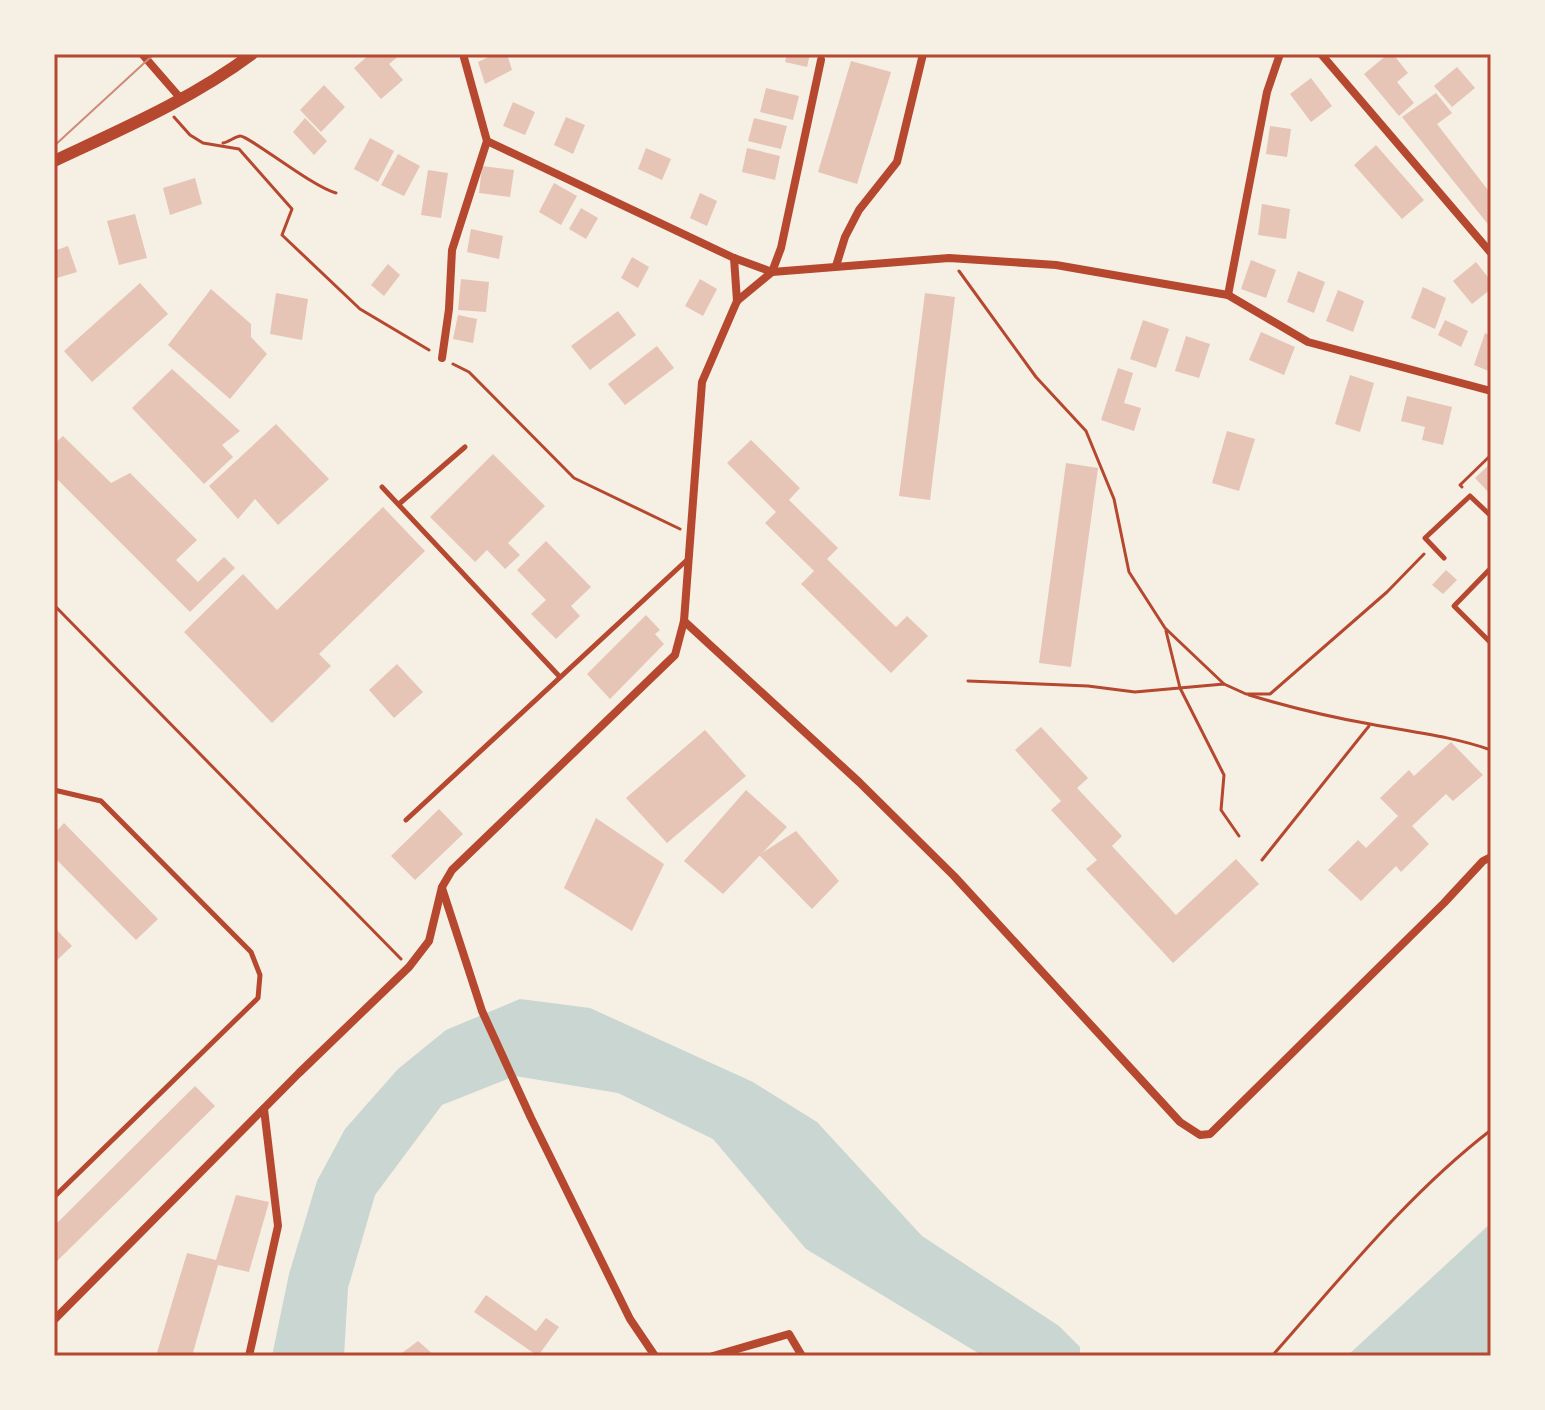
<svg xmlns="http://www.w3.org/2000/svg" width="1545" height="1410" font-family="Spectral,serif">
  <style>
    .water { fill: #c9d6d2 }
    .building { fill: #e6c5b7 }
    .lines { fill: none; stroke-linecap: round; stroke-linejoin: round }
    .path { stroke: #b5482f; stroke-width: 3 }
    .service { stroke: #b5482f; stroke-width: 5 }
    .minor { stroke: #b5482f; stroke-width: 8 }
    .tertiary { stroke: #b5482f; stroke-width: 12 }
    .tram { stroke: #cf8b77; stroke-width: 2 }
    .neatline { fill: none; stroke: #b5482f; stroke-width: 3 }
  </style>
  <rect width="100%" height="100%" fill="#f6efe4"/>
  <!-- water -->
  <g class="water">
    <path d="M520,999L590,1008L753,1082L817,1122L922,1236L1059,1326L1080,1347V1356H983L806,1249L713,1139L618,1093L515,1076L442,1105L375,1195L348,1288L344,1356H272L289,1274L317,1181L345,1129L398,1069L446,1030Z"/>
    <path d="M1491,1223V1356H1347Z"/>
  </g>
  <!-- building -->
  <g class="building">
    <path d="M370,54H401L389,64L403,80L381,99L354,68Z"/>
    <path d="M495,54H507L512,70L485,84L478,62Z"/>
    <path d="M787,54H810L807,67L785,62Z"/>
    <path d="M1388,54H1393L1408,73L1397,82L1414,103L1399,116L1364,74Z"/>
    <path d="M851,61L891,72L857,184L818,172Z"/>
    <path d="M1457,67L1475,88L1452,107L1434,86Z"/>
    <path d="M1311,78L1332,106L1311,122L1290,94Z"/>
    <path d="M324,85L345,107L321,132L300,110Z"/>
    <path d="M766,88L799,96L793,120L760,112Z"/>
    <path d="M1436,93L1452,113L1437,124L1491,194V228L1402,117Z"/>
    <path d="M513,102L535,112L525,135L503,126Z"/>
    <path d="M566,117L585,125L573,154L554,145Z"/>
    <path d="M305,118L327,141L314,155L293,132Z"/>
    <path d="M754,118L787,126L781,149L748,141Z"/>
    <path d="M1270,126L1291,129L1287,157L1266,154Z"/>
    <path d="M370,138L394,151L378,182L354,169Z"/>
    <path d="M1376,145L1424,200L1402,219L1354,165Z"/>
    <path d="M646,148L671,159L662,180L638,169Z"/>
    <path d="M747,148L780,156L775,180L742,172Z"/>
    <path d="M398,154L420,166L404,196L381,185Z"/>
    <path d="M482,166L514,170L510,197L479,193Z"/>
    <path d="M428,170L448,173L441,218L421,215Z"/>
    <path d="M195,178L202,204L170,215L163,188Z"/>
    <path d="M554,183L577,196L561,225L539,212Z"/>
    <path d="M700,193L717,201L707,226L690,218Z"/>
    <path d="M1262,204L1290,209L1286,239L1258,235Z"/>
    <path d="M581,208L598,218L586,239L569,229Z"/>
    <path d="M135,214L147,258L119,265L107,221Z"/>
    <path d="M471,229L503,236L499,259L467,252Z"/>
    <path d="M68,246L77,272L57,278L54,270V251Z"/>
    <path d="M632,257L649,267L638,288L621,278Z"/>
    <path d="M1251,260L1276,270L1266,298L1241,289Z"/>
    <path d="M1476,262L1491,281V289L1472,304L1453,281Z"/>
    <path d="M388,264L400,275L384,296L371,285Z"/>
    <path d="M1298,271L1325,282L1314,313L1287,302Z"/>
    <path d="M461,279L489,282L486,312L458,310Z"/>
    <path d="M700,279L717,289L703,316L685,306Z"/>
    <path d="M140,283L168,314L92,382L64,351Z"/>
    <path d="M1423,287L1446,298L1435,329L1411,318Z"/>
    <path d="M211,289L251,324V337L267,354L230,399L168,345Z"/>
    <path d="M1338,290L1364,301L1353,332L1326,321Z"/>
    <path d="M276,293L308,299L302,340L270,334Z"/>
    <path d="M925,293L955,297L930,500L899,496Z"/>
    <path d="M618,311L636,335L590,370L571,346Z"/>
    <path d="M458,315L477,319L473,343L453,339Z"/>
    <path d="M1143,320L1169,329L1156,368L1130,359Z"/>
    <path d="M1445,320L1468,331L1461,347L1438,335Z"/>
    <path d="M1261,332L1295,347L1284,375L1249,360Z"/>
    <path d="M1485,333L1491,336V372L1474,365Z"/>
    <path d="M1186,336L1210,344L1199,378L1175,371Z"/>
    <path d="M657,346L674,368L625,405L608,384Z"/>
    <path d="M1118,368L1133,373L1124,403L1141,408L1134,431L1101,420Z"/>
    <path d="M172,369L240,431L222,445L233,457L204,484L132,408Z"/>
    <path d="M1350,375L1374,383L1360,432L1335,424Z"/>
    <path d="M1407,396L1452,407L1443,445L1422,440L1425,427L1401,421Z"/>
    <path d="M276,424L329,479L278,525L255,499L238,519L209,486Z"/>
    <path d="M1227,431L1255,439L1239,491L1212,483Z"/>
    <path d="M63,436L111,483L130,473L197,540L176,560L198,582L224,557L235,568L190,612L54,476V444Z"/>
    <path d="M751,440L800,488L789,500L838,548L827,559L896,627L907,616L928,636L891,673L801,584L814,571L765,523L776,512L727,463Z"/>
    <path d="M493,454L545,506L508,543L520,555L505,569L487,550L475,562L430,517Z"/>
    <path d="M1066,463L1098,468L1071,667L1039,663Z"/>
    <path d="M1491,463V495L1475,478Z"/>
    <path d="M383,507L425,551L319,654L331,666L272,723L184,632L243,574L277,610Z"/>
    <path d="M546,541L591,587L571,606L580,616L556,639L531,614L546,600L517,570Z"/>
    <path d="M1446,570L1457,580L1443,594L1432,585Z"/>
    <path d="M646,615L660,630L655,634L664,644L610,699L587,674Z"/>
    <path d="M397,664L423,692L394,718L369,690Z"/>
    <path d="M1041,727L1088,778L1077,788L1122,836L1112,846L1176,915L1236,859L1259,884L1173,963L1086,869L1097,860L1051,810L1061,801L1015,750Z"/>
    <path d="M705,730L746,776L667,843L626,798Z"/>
    <path d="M1451,742L1483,775L1453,801L1446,794L1412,826L1429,844L1401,872L1396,866L1361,901L1328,870L1358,840L1366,848L1398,816L1380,798L1409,770L1414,776Z"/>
    <path d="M746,790L787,827L723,894L684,861Z"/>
    <path d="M439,809L463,834L415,880L391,856Z"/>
    <path d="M596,818L664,864L632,931L564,888Z"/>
    <path d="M64,823L158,919L136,940L54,857V834Z"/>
    <path d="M796,831L839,881L812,909L759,855Z"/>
    <path d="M54,927L72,946L54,963Z"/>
    <path d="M195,1086L215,1106L54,1264V1226Z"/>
    <path d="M236,1195L269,1202L249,1272L218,1265L192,1356H156L187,1253L216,1260Z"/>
    <path d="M486,1295L536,1331L546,1318L559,1327L538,1356L474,1312Z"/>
    <path d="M418,1341L435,1356H406L402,1353Z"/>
  </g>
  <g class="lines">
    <!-- path -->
    <g class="path">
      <path d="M174,117L190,135L203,143L239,149L292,209L282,235L360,309L429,350"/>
      <path d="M223,143C229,142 234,137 240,136C248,135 312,187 336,193"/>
      <path d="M959,271L1036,377L1086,431L1114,499L1129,572L1165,628L1224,684"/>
      <path d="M453,364L469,372L574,478L680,529"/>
      <path d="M1462,487L1460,485L1491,455"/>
      <path d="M54,605L401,959"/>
      <path d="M1166,631L1180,688L1224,775L1221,810L1239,836"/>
      <path d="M968,681L1088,686L1135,692L1224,684L1246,694H1270L1387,592L1424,554"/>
      <path d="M1249,695C1289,707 1330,717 1370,724C1412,732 1451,736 1491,750"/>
      <path d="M1262,860L1369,726"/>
      <path d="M1272,1356C1341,1278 1408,1194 1491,1130"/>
    </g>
    <!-- service -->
    <g class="service">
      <path d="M382,487L560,677"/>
      <path d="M399,504L465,447"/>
      <path d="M1444,558L1425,538L1470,496L1491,516"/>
      <path d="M1491,568L1454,606L1491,643"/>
      <path d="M54,790L101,801L251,952L260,975L258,998L54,1197"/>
      <path d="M406,820L688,559"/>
    </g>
    <!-- minor -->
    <g class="minor">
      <path d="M142,54L182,100"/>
      <path d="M463,54L487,141L734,258L772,272L949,258L1056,265L1228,295L1308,342L1491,391"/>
      <path d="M1321,54L1491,253"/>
      <path d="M734,258L737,301"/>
      <path d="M836,266L845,237L859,210L897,162L923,54"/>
      <path d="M1228,295L1267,92L1280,54"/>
      <path d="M442,358L449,309L452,250L487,141"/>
      <path d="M684,621L859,782L954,876L1180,1122L1200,1135L1210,1134L1444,903L1483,861L1491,857"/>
      <path d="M442,888L482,1011L531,1118L630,1319L655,1356"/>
      <path d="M54,1320L299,1073L409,967L429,941L442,887L452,870L675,655L684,621L702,382L737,301L772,272L781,248L821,60"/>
      <path d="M249,1356L278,1226L264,1109"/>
      <path d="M713,1356L789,1334L802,1356"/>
    </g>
    <!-- tertiary -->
    <path class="tertiary" d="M54,161C122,129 192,99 252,54"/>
    <!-- tram -->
    <path class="tram" d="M54,146L154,54"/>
  </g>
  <!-- border -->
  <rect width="1545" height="1410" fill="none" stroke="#f6efe4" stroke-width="112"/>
  <rect x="56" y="56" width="1433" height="1298" class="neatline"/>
</svg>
